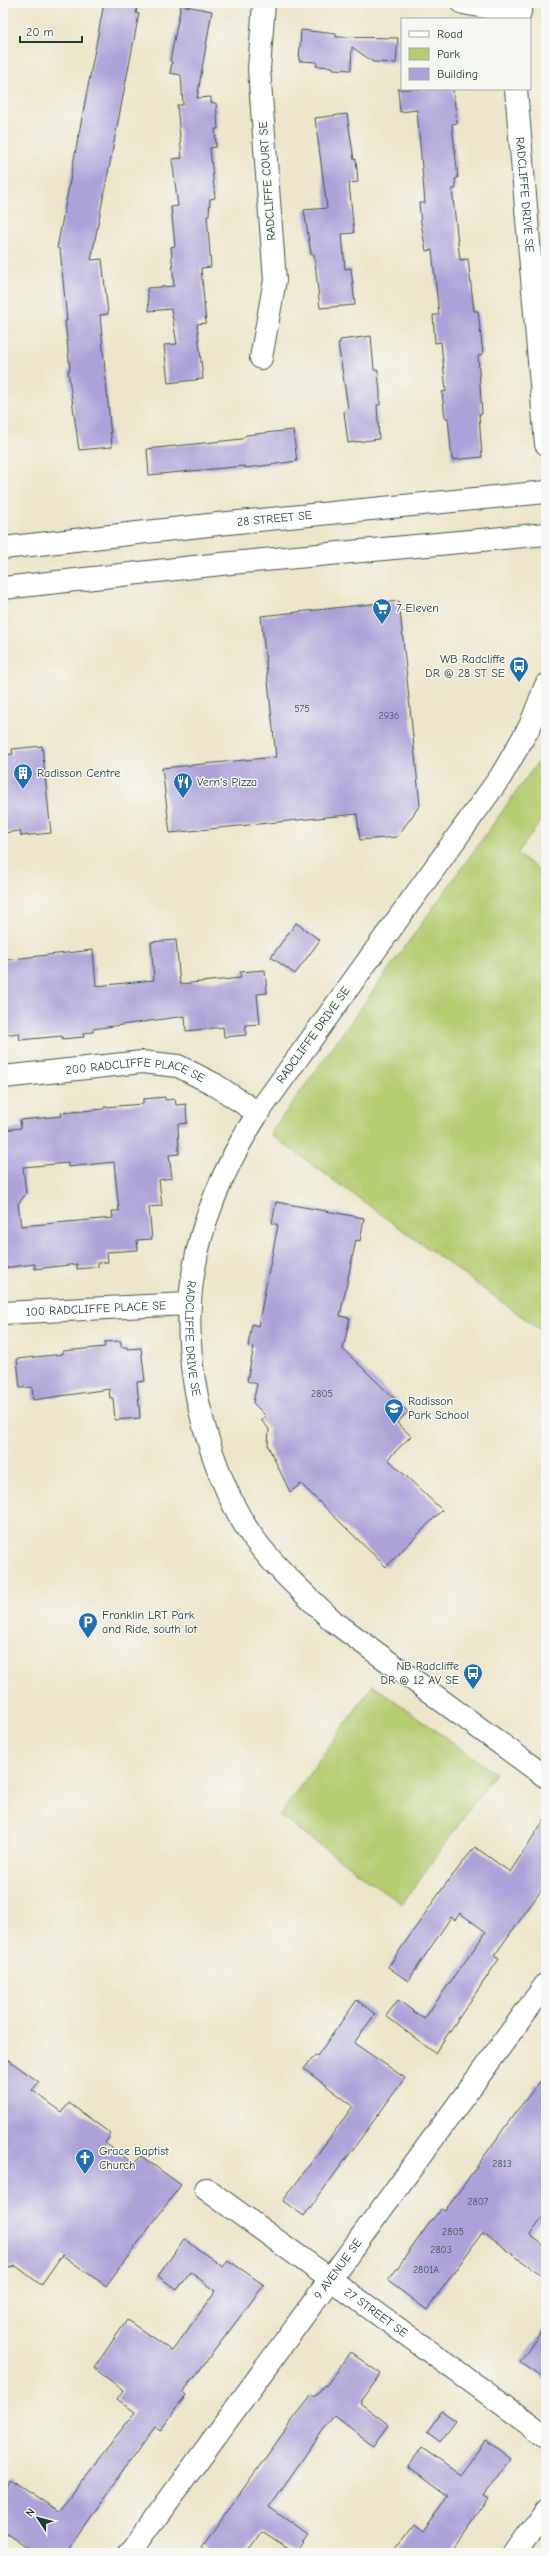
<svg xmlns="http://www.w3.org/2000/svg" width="549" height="2556" font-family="'Comic Neue',sans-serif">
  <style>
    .green { fill: #b5cc71; stroke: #6a8452 }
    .building { fill: #aca1d8; fill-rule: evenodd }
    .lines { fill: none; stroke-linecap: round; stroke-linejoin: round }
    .minor-casing { stroke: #3e564a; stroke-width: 24 }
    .tertiary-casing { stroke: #3e564a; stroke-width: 24 }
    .minor { stroke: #fff; stroke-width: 22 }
    .tertiary { stroke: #fff; stroke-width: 22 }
    .labels { text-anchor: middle; stroke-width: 3; stroke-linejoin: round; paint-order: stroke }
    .number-label { font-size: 10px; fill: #42565d }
    .street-label { font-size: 12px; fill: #1f3d34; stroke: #f6f6f2 }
    .poi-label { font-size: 12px; fill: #1f3d34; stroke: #f6f6f2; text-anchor: start }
  </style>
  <rect width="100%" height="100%" fill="#f6f6f2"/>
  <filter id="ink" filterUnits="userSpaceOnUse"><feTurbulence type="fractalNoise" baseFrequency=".025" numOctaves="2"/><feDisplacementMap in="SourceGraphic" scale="8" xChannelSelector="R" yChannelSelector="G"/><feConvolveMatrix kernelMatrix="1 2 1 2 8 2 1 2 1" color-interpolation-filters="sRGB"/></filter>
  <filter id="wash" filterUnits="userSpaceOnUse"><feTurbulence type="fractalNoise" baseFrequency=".012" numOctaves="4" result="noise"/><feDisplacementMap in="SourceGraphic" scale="16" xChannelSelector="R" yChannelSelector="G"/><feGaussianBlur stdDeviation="0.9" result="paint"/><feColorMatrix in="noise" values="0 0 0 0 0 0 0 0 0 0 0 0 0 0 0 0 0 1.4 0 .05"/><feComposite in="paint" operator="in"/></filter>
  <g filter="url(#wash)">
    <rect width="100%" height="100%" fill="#ede5ca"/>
    <!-- green -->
    <g class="green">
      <path d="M546,745V814L517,854L546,875V1334L270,1134L540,759Z"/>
      <path d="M373,1685L495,1773L402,1904L279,1816Z"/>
    </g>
    <g id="blocks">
      <!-- building -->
      <g class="building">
        <path d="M104,3H138L136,13L139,14L91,260L102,259L108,314L100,315L112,447L79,450L68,370H70L65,321H67L60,249L57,248Z"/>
        <path d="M181,5L212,11L197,98L211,97V103H216L218,129H215L216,147L210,148L215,198L210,199L209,215H207L211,267L201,268L206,323L197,324L203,379L168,383L164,345L177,344L171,309L149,311L147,288L174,286L171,247L175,246L171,207L178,206L172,159L182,158L177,105H183L181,75L170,73L172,62L170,61Z"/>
        <path d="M301,30L336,34V37L398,38L396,63L373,62L352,47L351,70L333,69V67L316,66L317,62L299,61Z"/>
        <path d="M398,89H453L457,123L452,124L458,178L455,179L456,189H452L460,260L468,259L474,311H478L483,354L478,356L482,414H479L482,457L452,460L448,418H445L442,392L446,391L441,342L435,343L433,315H439L432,250L426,251L421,223L419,203H425L417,110L400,112Z"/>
        <path d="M347,114L354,160L356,159L358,182L349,183L354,233L342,234L345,269L351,268L355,305L320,308L314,254H311L304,210L327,208L315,118Z"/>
        <path d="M371,336L374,370H378L380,393V405H377L379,439L348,443L344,412L348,408L338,343H340V340Z"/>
        <path d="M293,430L297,461L262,466L245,468V466L149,475L147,449L242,439L246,435Z"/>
        <path d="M399,601L420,805L397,837L360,840L357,814L170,833L162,768L276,757L261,616Z"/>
        <path d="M42,746L51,833L21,836L20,831L3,833V755L13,754L12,749Z"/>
        <path d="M296,923L320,940L295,974L271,957Z"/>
        <path d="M176,940L180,984L241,978L240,972L265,970L267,993L257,994L260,1024L245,1025L246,1035L224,1037L223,1027L186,1031L185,1016L93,1029V1032L83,1033L84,1037L62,1039V1036L20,1040L19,1033L3,1035V960L93,950L96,986L154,980L151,942Z"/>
        <path d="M165,1097V1100L175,1099L176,1105L186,1104L187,1123L178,1124L179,1154L169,1155L172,1178L159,1180L162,1206L149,1207L152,1239L137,1240L138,1250L107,1252L108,1262L98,1263V1267L77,1269V1264L35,1269V1264L3,1268V1130L21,1128L20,1120L62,1116L61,1113L104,1109V1107L143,1104V1099ZM114,1162L119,1211H112L113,1218L21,1226L18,1204L26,1194L23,1167L68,1163V1167Z"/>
        <path d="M276,1202L364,1218L360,1241L356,1240L340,1316L350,1318L343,1349L408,1412L397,1423L411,1436L388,1459L442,1510L386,1567L301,1484L290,1492L268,1446L269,1429L261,1420L266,1416L253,1403L257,1384L247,1381L254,1347L248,1346L252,1324L258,1326L278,1225L272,1223Z"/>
        <path d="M121,1341V1347H127V1349L141,1348L145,1381L137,1382L140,1418L115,1420L113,1398H110L109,1389L33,1400L32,1387L20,1388L17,1359L63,1354V1351L105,1347L104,1342Z"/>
        <path d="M546,1817V1884L494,1956L499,1959L435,2053L386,2016L398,2000L424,2019L486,1932L460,1913L455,1920L451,1917L408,1981L388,1967L445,1885L475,1847L510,1872Z"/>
        <path d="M357,2000L375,2014L354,2043L405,2078L304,2216L283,2201L353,2106L304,2069L315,2055L317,2056Z"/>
        <path d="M3,2056L39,2082L32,2090L62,2112L69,2103L111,2134L105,2143L134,2164L141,2156L181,2185L106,2286L62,2255L41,2285L16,2266L3,2269Z"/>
        <path d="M546,2074V2213L530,2235L546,2247V2278L482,2233L427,2310L388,2281L428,2225L441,2209L445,2211L515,2113Z"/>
        <path d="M184,2239L223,2267L228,2260L264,2285L183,2392L186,2395L161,2430L155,2427L130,2461L67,2553H34L3,2531V2489L10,2479L58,2511L135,2412L117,2399L123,2390L94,2368L127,2320L172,2351L216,2291L190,2272L177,2290L158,2276Z"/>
        <path d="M546,2325V2380L520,2362Z"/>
        <path d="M350,2352L381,2374L360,2403L389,2425L374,2446L335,2416L323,2430L269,2507L308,2535L295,2553L262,2531L246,2553H211L202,2546L294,2418L312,2395L315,2397L324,2385L326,2386Z"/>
        <path d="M442,2411L456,2421L440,2442L427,2432Z"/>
        <path d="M486,2440L511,2459L484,2495L489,2498L449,2553H392L414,2523L423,2530L448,2496L408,2466L422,2448L460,2475Z"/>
      </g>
    </g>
  </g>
  <g filter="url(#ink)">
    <use href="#blocks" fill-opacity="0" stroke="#3e564a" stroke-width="1"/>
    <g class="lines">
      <!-- minor casing -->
      <g class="minor-casing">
        <g id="minor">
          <path d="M463,3L518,13"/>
          <path d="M261,358L275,280L259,69L264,3"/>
          <path id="s1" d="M3,1077L142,1062L178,1066L214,1084L258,1113"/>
          <path id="s2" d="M3,1313L188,1304"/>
          <path id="s3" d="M206,2189L546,2436"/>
          <path id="s4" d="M130,2553L546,1984"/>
          <path d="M515,2553L546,2510"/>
        </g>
      </g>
      <!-- tertiary casing -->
      <g class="tertiary-casing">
        <g id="tertiary">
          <path d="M518,19L522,3"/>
          <path id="s5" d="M516,89L546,444"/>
          <path id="s6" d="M3,548L218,524L546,492"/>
          <path d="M3,588L221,564L546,534"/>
          <path id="s7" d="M546,685L530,726L501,776L258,1113C190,1221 170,1319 209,1443C219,1474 232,1508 252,1536C274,1567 305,1594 333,1621L546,1777"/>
        </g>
      </g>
      <!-- minor -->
      <use href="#minor" class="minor"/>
      <!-- tertiary -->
      <use href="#tertiary" class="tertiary"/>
    </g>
  </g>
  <!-- icons -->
  <defs>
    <g id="supermarket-pin" transform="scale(1)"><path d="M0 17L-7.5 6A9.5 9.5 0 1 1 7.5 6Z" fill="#1f6fb2" stroke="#f6f6f2"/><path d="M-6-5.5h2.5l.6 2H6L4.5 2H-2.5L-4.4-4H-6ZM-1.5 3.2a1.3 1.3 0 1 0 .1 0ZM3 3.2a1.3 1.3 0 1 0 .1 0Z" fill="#fff"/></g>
    <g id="bus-pin" transform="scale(1)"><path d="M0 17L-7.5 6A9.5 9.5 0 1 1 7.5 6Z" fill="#1f6fb2" stroke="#f6f6f2"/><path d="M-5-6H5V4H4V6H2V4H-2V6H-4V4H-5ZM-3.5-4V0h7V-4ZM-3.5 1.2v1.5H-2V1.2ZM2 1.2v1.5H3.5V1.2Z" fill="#fff"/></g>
    <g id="building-pin" transform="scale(1)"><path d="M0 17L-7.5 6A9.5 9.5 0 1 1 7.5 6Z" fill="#1f6fb2" stroke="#f6f6f2"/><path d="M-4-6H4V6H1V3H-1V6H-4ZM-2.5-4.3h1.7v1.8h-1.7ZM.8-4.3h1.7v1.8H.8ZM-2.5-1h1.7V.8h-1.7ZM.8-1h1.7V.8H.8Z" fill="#fff"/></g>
    <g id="restaurant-pin" transform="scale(1)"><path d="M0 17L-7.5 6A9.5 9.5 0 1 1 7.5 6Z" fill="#1f6fb2" stroke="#f6f6f2"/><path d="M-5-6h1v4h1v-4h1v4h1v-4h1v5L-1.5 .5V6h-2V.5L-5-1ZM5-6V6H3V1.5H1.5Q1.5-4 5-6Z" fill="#fff"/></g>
    <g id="school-pin" transform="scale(1)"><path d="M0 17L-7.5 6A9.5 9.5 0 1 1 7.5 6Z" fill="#1f6fb2" stroke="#f6f6f2"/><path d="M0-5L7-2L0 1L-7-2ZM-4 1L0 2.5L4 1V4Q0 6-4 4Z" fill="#fff"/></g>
    <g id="parking-pin" transform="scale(1)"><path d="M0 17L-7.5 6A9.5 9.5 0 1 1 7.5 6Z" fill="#1f6fb2" stroke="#f6f6f2"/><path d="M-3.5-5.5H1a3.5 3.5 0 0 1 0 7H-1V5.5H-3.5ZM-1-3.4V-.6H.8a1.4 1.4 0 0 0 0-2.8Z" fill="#fff"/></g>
    <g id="church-pin" transform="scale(1)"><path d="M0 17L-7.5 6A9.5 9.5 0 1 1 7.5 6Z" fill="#1f6fb2" stroke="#f6f6f2"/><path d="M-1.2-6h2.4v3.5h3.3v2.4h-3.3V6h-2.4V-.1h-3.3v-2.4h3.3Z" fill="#fff"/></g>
  </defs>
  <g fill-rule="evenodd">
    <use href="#supermarket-pin" x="382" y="608"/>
    <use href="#bus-pin" x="519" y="666"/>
    <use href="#building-pin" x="23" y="773"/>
    <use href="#restaurant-pin" x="183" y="782"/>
    <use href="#school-pin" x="394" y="1408"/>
    <use href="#parking-pin" x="88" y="1622"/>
    <use href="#bus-pin" x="473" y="1673"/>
    <use href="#church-pin" x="85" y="2158"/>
  </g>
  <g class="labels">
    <!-- number labels -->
    <g class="number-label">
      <text x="302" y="712">575</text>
      <text x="389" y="719">2936</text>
      <text x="322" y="1397">2805</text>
      <text x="502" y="2167">2813</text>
      <text x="478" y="2205">2807</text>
      <text x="453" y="2235">2805</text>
      <text x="441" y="2253">2803</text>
      <text x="426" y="2273">2801A</text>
    </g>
    <!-- street labels -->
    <g class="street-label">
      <text transform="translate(267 181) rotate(-94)" y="4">RADCLIFFE COURT SE</text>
      <text dy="4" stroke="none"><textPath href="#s5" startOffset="106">RADCLIFFE DRIVE SE</textPath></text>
      <text dy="4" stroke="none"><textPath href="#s6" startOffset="273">28 STREET SE</textPath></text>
      <text transform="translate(313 1035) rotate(-54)" y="4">RADCLIFFE DRIVE SE</text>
      <text dy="4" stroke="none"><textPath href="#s1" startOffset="134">200 RADCLIFFE PLACE SE</textPath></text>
      <text dy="4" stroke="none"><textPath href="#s2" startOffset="93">100 RADCLIFFE PLACE SE</textPath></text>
      <text dy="4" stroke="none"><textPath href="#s7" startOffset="757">RADCLIFFE DRIVE SE</textPath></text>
      <text dy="4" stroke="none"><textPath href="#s4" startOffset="352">9 AVENUE SE</textPath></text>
      <text dy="4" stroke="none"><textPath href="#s3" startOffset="210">27 STREET SE</textPath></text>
    </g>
    <!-- poi labels -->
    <g class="poi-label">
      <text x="396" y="612">7-Eleven</text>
      <text x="505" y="663" text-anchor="end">WB Radcliffe<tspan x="505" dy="14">DR @ 28 ST SE</tspan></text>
      <text x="37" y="777">Radisson Centre</text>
      <text x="197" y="786">Vern's Pizza</text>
      <text x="408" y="1405">Radisson<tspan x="408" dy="14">Park School</tspan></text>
      <text x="102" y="1619">Franklin LRT Park<tspan x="102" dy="14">and Ride, south lot</tspan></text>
      <text x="459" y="1670" text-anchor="end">NB Radcliffe<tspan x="459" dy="14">DR @ 12 AV SE</tspan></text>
      <text x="99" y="2155">Grace Baptist<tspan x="99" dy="14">Church</tspan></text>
    </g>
  </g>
  <!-- margin -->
  <rect width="549" height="2556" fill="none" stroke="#f6f6f2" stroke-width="16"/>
  <!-- legend -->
  <rect x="401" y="18" width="130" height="72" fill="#f6f6f2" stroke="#a0aca6"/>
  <rect x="409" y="31" width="20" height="6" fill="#ffffff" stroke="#a0aca6"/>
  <text x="437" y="38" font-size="12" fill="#1f3d34">Road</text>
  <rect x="409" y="48" width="20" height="12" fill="#b5cc71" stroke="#a0aca6"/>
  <text x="437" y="58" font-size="12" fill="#1f3d34">Park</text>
  <rect x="409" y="68" width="20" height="12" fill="#aca1d8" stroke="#a0aca6"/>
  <text x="437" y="78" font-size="12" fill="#1f3d34">Building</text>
  <!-- north arrow -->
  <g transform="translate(38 2518) rotate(306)" stroke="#f6f6f2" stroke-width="3" paint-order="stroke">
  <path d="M0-3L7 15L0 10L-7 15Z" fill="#1f3d34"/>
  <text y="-6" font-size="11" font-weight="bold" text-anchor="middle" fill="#1f3d34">N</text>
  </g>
  <!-- scale -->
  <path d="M20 36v6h62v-6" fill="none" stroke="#1f3d34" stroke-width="2"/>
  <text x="26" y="36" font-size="12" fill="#1f3d34" stroke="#f6f6f2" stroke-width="3" paint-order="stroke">20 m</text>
</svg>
